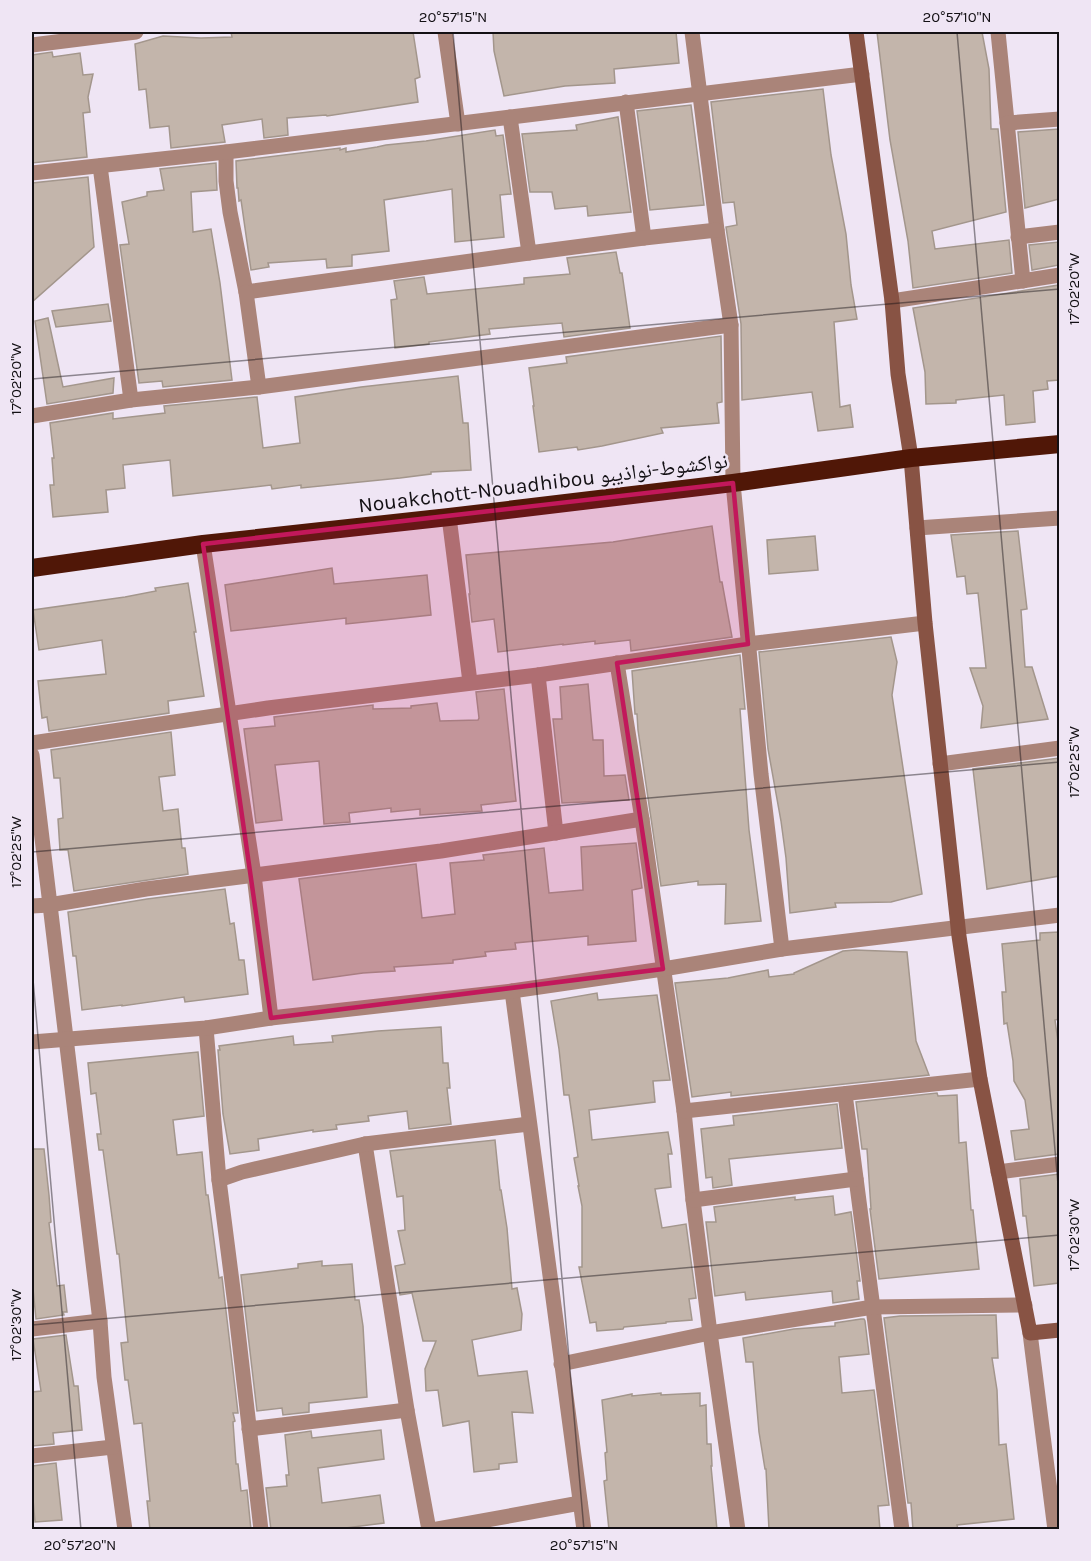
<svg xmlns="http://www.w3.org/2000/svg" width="1091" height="1561" font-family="Karla,'Noto Naskh Arabic',sans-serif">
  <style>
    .building { fill: #c3b5ab; stroke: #a3968c; stroke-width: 1.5 }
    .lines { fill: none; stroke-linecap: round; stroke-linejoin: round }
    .street { stroke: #aa8479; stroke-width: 15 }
    .secondary { stroke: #885344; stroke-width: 15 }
    .highway { stroke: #501707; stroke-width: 18 }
    .marked { fill: #c2185b; fill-opacity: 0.2; stroke: #c2185b; stroke-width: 4.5; stroke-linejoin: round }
    .ticks { fill: none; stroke: #131014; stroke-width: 1.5; stroke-opacity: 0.45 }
    .labels { text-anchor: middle; stroke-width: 5; stroke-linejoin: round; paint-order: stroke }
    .street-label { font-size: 21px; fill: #131014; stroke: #efe5f4 }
    .neatline { fill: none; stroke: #131014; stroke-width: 2 }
    .ticks-label { font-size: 15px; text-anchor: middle; fill: #131014 }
  </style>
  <rect width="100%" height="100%" fill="#efe5f4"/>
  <!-- building -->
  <g class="building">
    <path d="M231,32H413L420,77L415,79L418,102L327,116L326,115L287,118L288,135L264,138L262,119L222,125L225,142L171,148L169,126L150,128L146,89L139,90L135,44L163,36L201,38L232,37Z"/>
    <path d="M493,32H676L679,63L614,69L615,83L565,86L504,96L494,51Z"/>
    <path d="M877,32H982L989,69L991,129H998L1006,212L932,231L935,249L1009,240L1012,273L913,288L908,241L890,140Z"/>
    <path d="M52,52L53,57L80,53L83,75L93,74L88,97L90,112L83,113L87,157L32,163V55Z"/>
    <path d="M823,89L831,155L846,234L851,285L857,319L834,322L840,407L850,405L853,427L818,431L812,392L742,400L741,324L726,227L737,225L734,202L723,203L711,102Z"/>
    <path d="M691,105L704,205L650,210L637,111Z"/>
    <path d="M618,117L631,212L588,216L587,206L555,209L552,192H530L522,134L577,130L576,125Z"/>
    <path d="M1059,129V199L1025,208L1018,132Z"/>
    <path d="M495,130L496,136L503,135L511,194L500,195L504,237L455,242L452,189L384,200L389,251L352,255V266L327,268L326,259L268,263L269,267L251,270L241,200L239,201L238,188H237L236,161L340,148V150L346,148V152L377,147L386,145L426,141Z"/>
    <path d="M216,163L217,190L191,192L193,232L211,229L220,283L232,380L163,387L162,381L139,383L120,245L129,244L122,202L147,196V192L164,190L160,169Z"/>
    <path d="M88,177L94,247L32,302V183Z"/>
    <path d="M1059,242V265L1032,270L1029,245Z"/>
    <path d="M616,252L620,273H622L630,328L564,337L562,323L512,327L489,329L490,334L429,342V344L395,348L391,300L397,299L394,281L424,277L427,294L524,284V278L570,274L567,258Z"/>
    <path d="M1059,285V380L1047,381L1048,389L1033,391L1035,422L1006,425L1004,395L956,400V403L926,404L925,372L913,308Z"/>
    <path d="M108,304L111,321L56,327L52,311Z"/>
    <path d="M48,318L63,387L114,378L113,393L47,404L35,321Z"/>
    <path d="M721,336L722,402L717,403L719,423L661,428L663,433L602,446L578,450L577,447L539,452L533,406H534L529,368L567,363L566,357Z"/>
    <path d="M458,376L463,423H468L471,470L431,472V474L400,478L301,488V485L272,489L271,485L173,496L170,460L123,465L125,488L106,490L108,512L53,517L50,485H54L52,458H54L50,423L113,413V419L165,413L164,406L257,397L263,448L300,443L295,397L361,387Z"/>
    <path d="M712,526L720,582H722L732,637L631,651L630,640L595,644V641L563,645V644L498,652L494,619L472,622L469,594H470L466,555L613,542Z"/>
    <path d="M1018,531L1027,609L1021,610L1025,667H1032L1048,719L981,728L983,706L970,668H986L978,593L967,594L965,576L957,577L951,535Z"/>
    <path d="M815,536L818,570L769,574L767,540Z"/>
    <path d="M332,568L334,584L427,575L431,615L346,624V618L231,631L225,585Z"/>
    <path d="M188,583L196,632H194L204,696L168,701L169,713L49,731L47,717L42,718L38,681L106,674L102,640L39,650L33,610L125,597L156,591L155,588Z"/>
    <path d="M891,637L897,662L892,695L922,894L891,902L835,903L836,907L790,913L786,858L781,821L768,749L759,652Z"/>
    <path d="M740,655L745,709H740L749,830L761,921L725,924L726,884L698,885V881L661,886L638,730L637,714H635L632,671Z"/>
    <path d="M588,684L593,740H603L604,776L625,775L629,800L562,803L553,719H562L560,687Z"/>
    <path d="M504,689L516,801L481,805L482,811L420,815V809L391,812V808L349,813L350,822L324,824L319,761L275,765L282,820L256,823L244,729L275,726L274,717L373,705V709L411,708V706L437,703L440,721L478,720L479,718L476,692Z"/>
    <path d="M171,732L175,775L159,777L163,811L178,809L182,848H185L188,874L74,891L68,850H60L58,819L63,818L60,778H54L51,750Z"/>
    <path d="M1059,758V876L987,889L973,769Z"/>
    <path d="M636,843L642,888L632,890L636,941L588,945V936L515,943L516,949L485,952L486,956L453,960V963L394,967L395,971L363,973L313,980L299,879L416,864L422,918L455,914L450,863L484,860L483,855L544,848L549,893L583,890L581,847Z"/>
    <path d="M225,889L230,924L234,923L239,960H244L248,994L185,1002L184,997L122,1006V1005L82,1010L76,956H73L68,912L147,899Z"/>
    <path d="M1059,932V1019L1055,1020L1059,1049V1154L1015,1160L1011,1131L1029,1129L1025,1100L1014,1081L1013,1061L1007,1023L1004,1024L1002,992H1006L1002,944L1040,940V933Z"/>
    <path d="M855,950L907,952L916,1041L929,1075L731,1096V1092L692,1097L675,983L728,978L768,970L769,977L794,974V973L843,951Z"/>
    <path d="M597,993L598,1000L657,995L670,1080L653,1081L655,1102L589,1110L592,1140L668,1132L672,1154H668L671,1187L655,1189L662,1228L686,1224L696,1298L689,1299L692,1320L666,1322V1323L624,1327L623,1329L597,1331L596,1322L590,1323L579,1267H582V1206L578,1186H579L574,1158L578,1157L569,1095H564L559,1049L551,1001Z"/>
    <path d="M441,1027L443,1063H448L450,1088H447L451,1124L409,1129L407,1111L368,1116L369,1121L336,1125L337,1129L313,1132V1130L258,1139L259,1150L230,1154L223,1114L218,1050H220L219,1046L293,1036L294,1045L333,1042L332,1036L378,1031Z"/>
    <path d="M198,1052L204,1116L173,1120L177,1155L202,1152L206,1195H208L219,1278L222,1277L238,1413H233L235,1421L233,1422L236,1464H238L241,1491L247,1490L251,1530H150L147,1501H150L142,1423L134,1424L128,1380H125L121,1343L128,1342L119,1254H117L103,1150H99L97,1134H101L96,1093L91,1094L88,1063Z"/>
    <path d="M937,1093L938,1096L957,1095L959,1143L966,1142L971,1210H973L979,1269L879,1279L870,1209H871L867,1149H862L856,1102Z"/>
    <path d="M837,1104L842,1148L729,1159L732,1185L713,1188L712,1177L706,1178L701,1129L734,1125L733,1116Z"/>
    <path d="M495,1140L500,1190H501L507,1228L512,1289L517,1288L522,1314L521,1330L472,1340L478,1376L527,1371L533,1413L512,1412L517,1462L499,1464V1469L474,1472L469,1421L443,1426L438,1390L426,1391L425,1369L436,1341H423L412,1293L400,1295L395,1266L405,1264L398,1231L405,1230L403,1196L397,1197L390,1151Z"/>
    <path d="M32,1149H44L49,1195L51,1222L49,1223L57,1286L64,1285L67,1312H63L64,1315L36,1319L32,1279Z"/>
    <path d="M1059,1174V1283L1034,1286L1026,1216H1023L1020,1179Z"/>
    <path d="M833,1196L835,1215L851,1212L860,1281H857L859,1299L833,1303L832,1291L746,1300L745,1292L715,1296L706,1222H716L714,1207L795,1197V1200Z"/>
    <path d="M322,1261V1266L352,1264L355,1300H359L363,1326L367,1397L309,1403V1412L283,1415L282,1408L257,1411L241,1275L298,1268V1264Z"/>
    <path d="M996,1315L998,1358H992L997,1390L999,1445L1006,1444L1014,1519L957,1525L958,1530H913L911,1503H908L884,1318L900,1316Z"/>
    <path d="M861,1319H864L865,1321L869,1354L839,1357L842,1393L874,1390L889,1505L878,1506L880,1530H769L766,1469H765L759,1432L753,1362H746L743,1338L794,1329L835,1326V1323Z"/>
    <path d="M66,1335L74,1386H78L82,1430L53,1433L54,1444L32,1446V1392L41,1391L33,1339Z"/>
    <path d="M661,1393V1395L700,1393V1406L706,1405L707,1444H711L712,1466H711L717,1530H609L604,1481L607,1480L605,1453L607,1452L602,1400L632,1394V1396Z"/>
    <path d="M381,1430L384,1459L318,1468L322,1503L380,1495L384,1523L330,1530H271L266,1488L287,1486L286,1475H289L285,1435L311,1431L312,1438Z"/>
    <path d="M56,1463L62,1520L35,1522L32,1488V1466Z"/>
  </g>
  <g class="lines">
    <!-- street -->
    <g class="street">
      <path d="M445,32L458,124"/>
      <path d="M692,32L717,230L731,325L733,483L761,774L782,949"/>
      <path d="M998,32L1023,281"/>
      <path d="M32,45L136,32"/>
      <path d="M626,102L644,238"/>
      <path d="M510,117L529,253L644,238L717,230"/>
      <path d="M1007,123L1060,119"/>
      <path d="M226,152V181L230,212L246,292L529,253"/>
      <path d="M100,166L131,400"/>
      <path d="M32,173L226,152L862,74"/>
      <path d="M1018,237L1060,232"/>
      <path d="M246,292L259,387"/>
      <path d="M892,301L1060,275"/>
      <path d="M32,416L131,400L259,387L731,325"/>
      <path d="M449,517L470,682"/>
      <path d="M917,528L1060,518"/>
      <path d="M203,544L254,875L271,1018"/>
      <path d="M617,663L642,819L684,1111L693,1200L710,1333L738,1530"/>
      <path d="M538,675L556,833"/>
      <path d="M32,743L268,708L538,675L748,644L925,623"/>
      <path d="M32,755L100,1321L104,1377L125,1530"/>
      <path d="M940,764L1060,748"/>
      <path d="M32,906L49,905L146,889L441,851L642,819"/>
      <path d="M512,991L584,1530"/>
      <path d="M206,1028L219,1180L235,1305L261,1530"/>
      <path d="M32,1042L206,1028L271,1018L512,991L663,969L782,949L1060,915"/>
      <path d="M845,1094L902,1530"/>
      <path d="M684,1111L980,1079"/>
      <path d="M365,1144L407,1410L429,1530"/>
      <path d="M998,1172L1060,1164"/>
      <path d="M219,1180L242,1172L365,1144L529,1124"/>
      <path d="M693,1200L856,1179"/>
      <path d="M32,1329L100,1321"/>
      <path d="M1030,1333L1055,1530"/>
      <path d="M561,1364L710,1333L873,1307L1025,1305"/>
      <path d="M249,1429L407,1410"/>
      <path d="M32,1456L113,1447"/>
      <path d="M432,1530L580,1503"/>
    </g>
    <!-- secondary -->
    <path class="secondary" d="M856,32L892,301L898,374L911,458L925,623L959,936L980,1079L1030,1333L1060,1330"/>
    <!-- highway -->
    <path class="highway" d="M32,568L203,544L449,517L733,483L911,458L1060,444"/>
  </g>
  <!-- marked area -->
  <path class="marked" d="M733,483L748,644L617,663L663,969L271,1018L203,544Z"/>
  <!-- ticks -->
  <path class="ticks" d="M453,32L584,1530M957,32L1060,1207M32,379L1060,289M32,852L1060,762M32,968L81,1530M32,1325L1060,1235"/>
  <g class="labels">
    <!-- street labels -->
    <g class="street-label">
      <text transform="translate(543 483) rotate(-7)" y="7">Nouakchott-Nouadhibou نواكشوط-نواذيبو</text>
    </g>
  </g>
  <!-- border -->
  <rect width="1091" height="1561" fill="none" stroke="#efe5f4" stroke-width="66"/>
  <rect x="33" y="33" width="1025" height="1495" class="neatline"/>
  <g class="ticks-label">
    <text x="453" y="22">20°57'15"N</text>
    <text x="957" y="22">20°57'10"N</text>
    <text transform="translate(1074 289) rotate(-90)" y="5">17°02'20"W</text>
    <text transform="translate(16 379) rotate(-90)" y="5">17°02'20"W</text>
    <text transform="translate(1074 762) rotate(-90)" y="5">17°02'25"W</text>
    <text transform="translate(16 852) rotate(-90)" y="5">17°02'25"W</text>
    <text transform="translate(1074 1235) rotate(-90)" y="5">17°02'30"W</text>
    <text transform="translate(16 1325) rotate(-90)" y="5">17°02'30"W</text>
    <text x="80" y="1550">20°57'20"N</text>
    <text x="584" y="1550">20°57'15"N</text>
  </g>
</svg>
